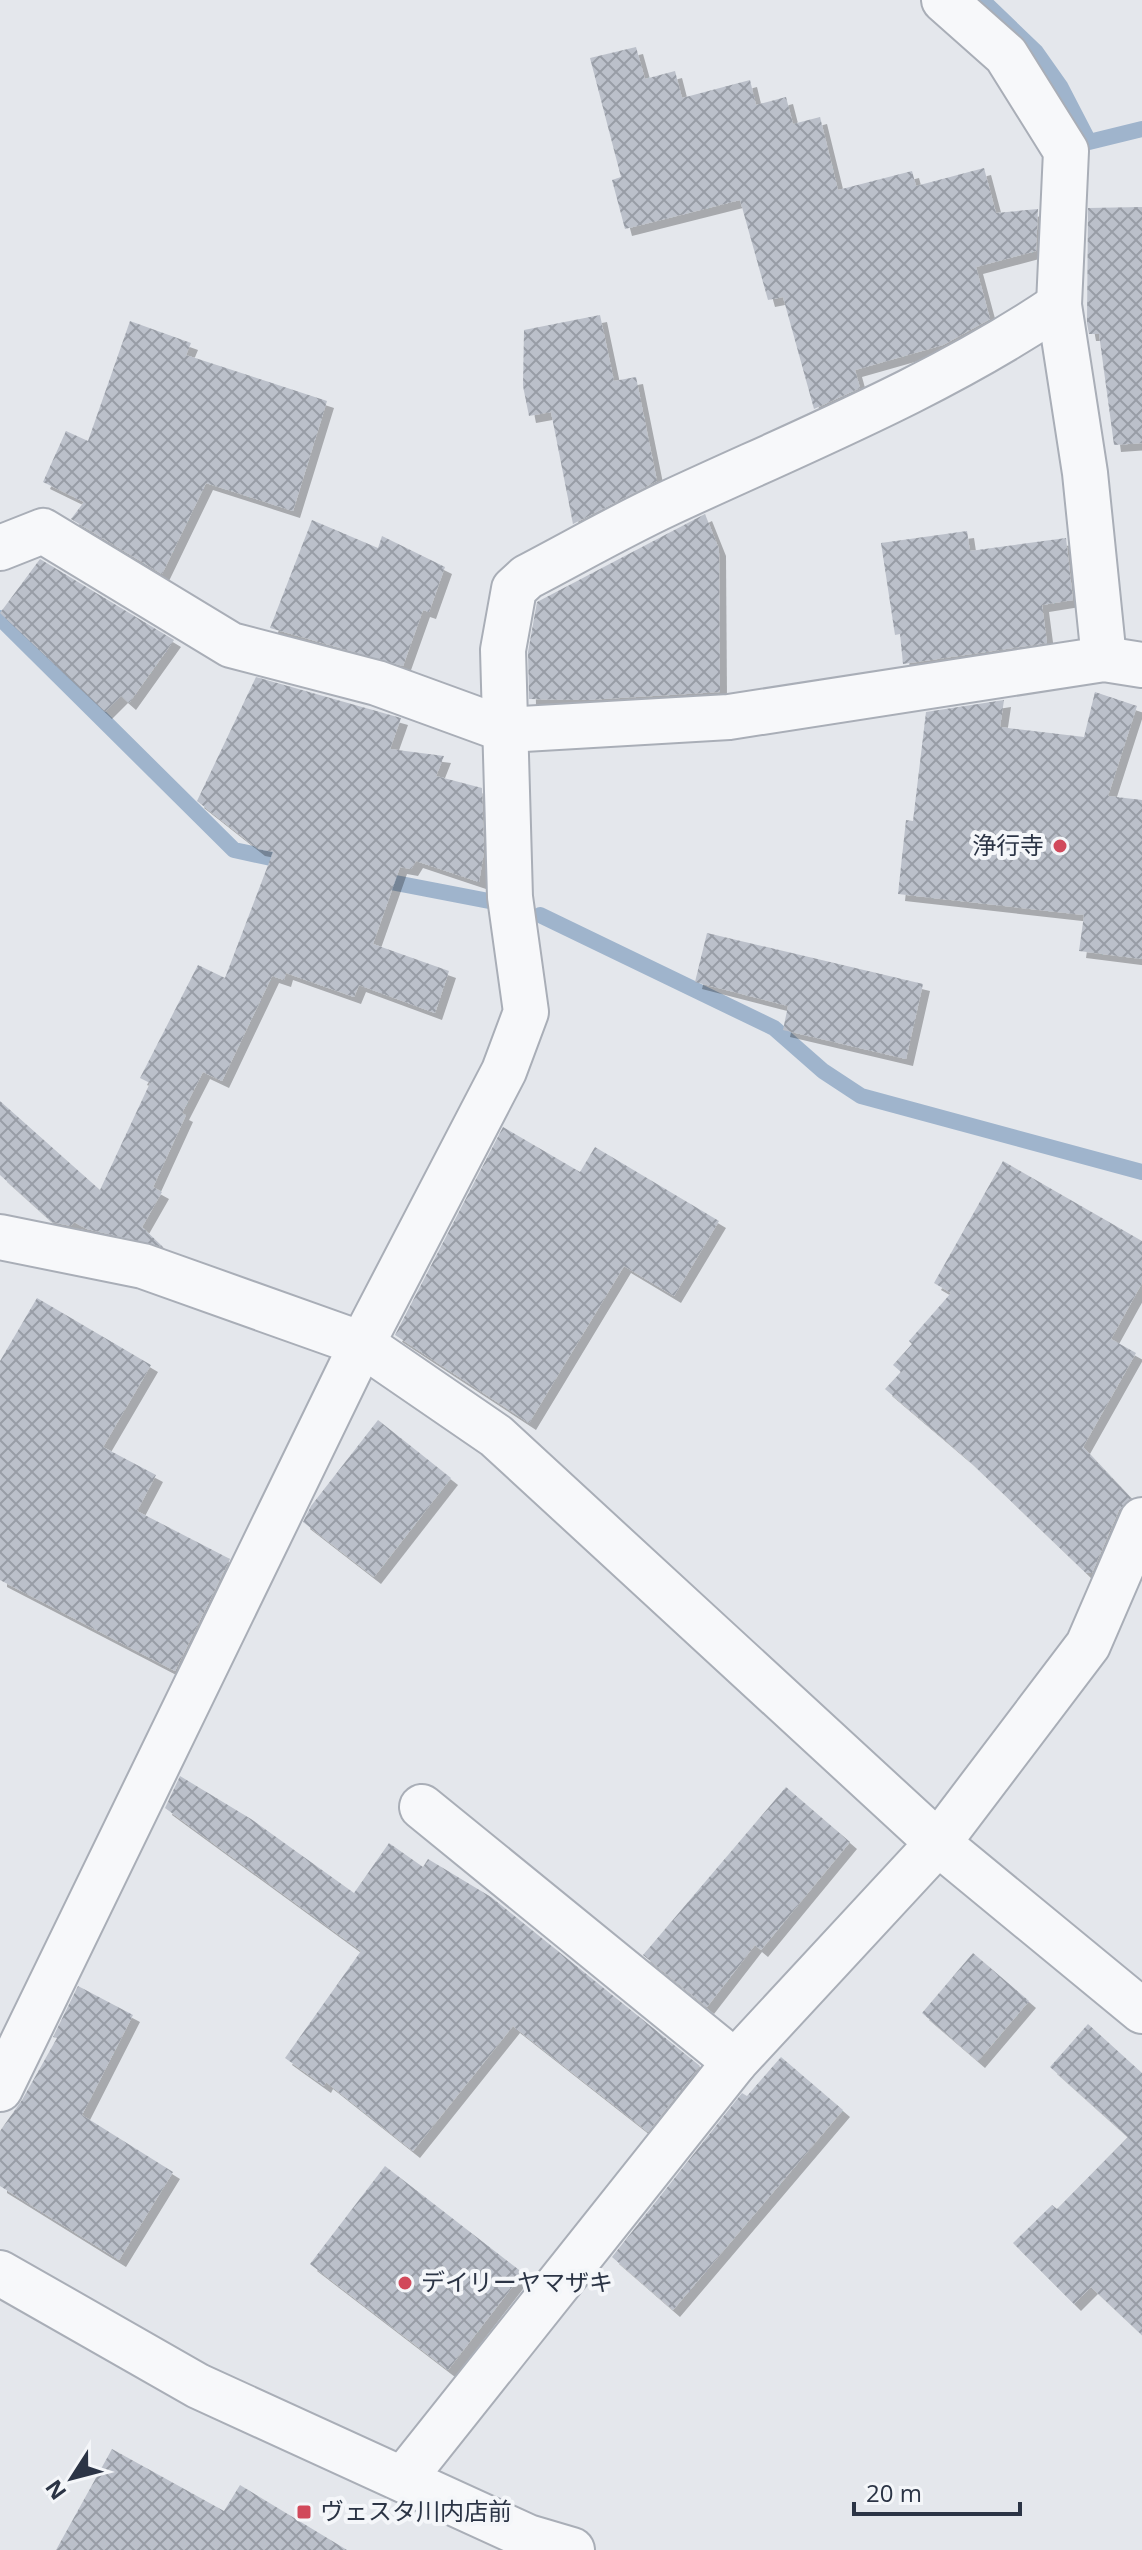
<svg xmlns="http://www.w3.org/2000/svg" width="1142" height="2550" font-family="'Open Sans','Noto Sans JP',sans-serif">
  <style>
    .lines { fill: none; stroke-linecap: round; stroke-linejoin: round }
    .stream { stroke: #9fb4cc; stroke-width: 16 }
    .building { fill: url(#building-cross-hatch); filter: url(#shadow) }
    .minor-casing { stroke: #a9aeb7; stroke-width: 48 }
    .tertiary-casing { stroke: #a9aeb7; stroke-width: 48 }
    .minor { stroke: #f7f8fa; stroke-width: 44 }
    .tertiary { stroke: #f7f8fa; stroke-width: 44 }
    .poi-dot { fill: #d1495b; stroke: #f4f6f9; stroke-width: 3 }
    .labels { text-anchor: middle; stroke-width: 8; stroke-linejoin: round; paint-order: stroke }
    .poi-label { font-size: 24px; fill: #2b3445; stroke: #f4f6f9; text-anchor: start }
  </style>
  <defs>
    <pattern id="building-cross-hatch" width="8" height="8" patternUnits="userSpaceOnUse" patternTransform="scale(2)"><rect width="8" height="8" fill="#bbc0ca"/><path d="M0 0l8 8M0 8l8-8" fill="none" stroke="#989da6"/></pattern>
    <filter id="shadow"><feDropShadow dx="7" dy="7" stdDeviation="0" flood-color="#0004"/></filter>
  </defs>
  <rect width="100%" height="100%" fill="#e4e7ec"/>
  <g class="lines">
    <!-- stream -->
    <g class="stream">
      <path d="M982,0L1036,52L1060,86L1089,142L1142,129"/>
      <path d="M0,618L234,850L290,862"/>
      <path d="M375,879L489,901"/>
      <path d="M540,915L774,1028L823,1071L861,1096L1142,1172"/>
    </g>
  </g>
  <!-- building -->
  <g class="building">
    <path d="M636,47L645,79L675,71L682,98L750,80L756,105L786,97L793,124L820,117L838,190L912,171L916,186L984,168L996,213L1038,209L1036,251L976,267L990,319L943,345L855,370L860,388L814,409L783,297L768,300L740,200L625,229L612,180L621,177L590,58Z"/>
    <path d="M1142,207V443L1114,445L1099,334H1089L1087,323L1088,208Z"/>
    <path d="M600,315L614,381L636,377L657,481L573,524L551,412L529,416L523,386L524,330Z"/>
    <path d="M130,321L191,343L186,355L327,401L293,511L206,483L162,574L71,519L84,502L43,482L66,431L88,441Z"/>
    <path d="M705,514L719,549L720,692L586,700L529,699L528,652L537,602Z"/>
    <path d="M312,520L378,548L382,536L445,567L429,612L423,610L403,666L270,628Z"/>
    <path d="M967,531L970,551L1066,538L1073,600L1042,605L1047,643L903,664L900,634L895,635L881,543Z"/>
    <path d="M40,559L174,640L129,703L121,696L105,712L0,613Z"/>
    <path d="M256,677L401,718L390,749L444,756L436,776L482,788L484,852L479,882L416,861L411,869L400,867L373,944L449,971L435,1013L359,985L354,997L286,973L284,980L272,976L222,1081L203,1072L182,1113L186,1115L153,1187L162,1192L142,1227L163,1247L87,1229L74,1222L71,1226L52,1222L0,1175V1101L100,1190L150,1083L140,1078L198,965L225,978L273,852L258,849L197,801Z"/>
    <path d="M1095,692L1137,706L1108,796L1142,800V959L1079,951L1084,915L898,894L906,820L913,821L926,712L1004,700L1000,727L1084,737Z"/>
    <path d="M707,933L923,984L906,1059L783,1030L788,1006L695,982Z"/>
    <path d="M503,1127L580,1172L595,1147L719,1221L674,1296L624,1266L529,1423L395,1335Z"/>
    <path d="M1003,1161L1142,1241V1283L1111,1339L1136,1353L1083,1447L1131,1498L1119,1510L1092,1573H1086L966,1458L885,1389L901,1372L893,1365L912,1344L909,1341L951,1293L934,1283Z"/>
    <path d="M37,1298L151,1365L103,1447L156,1475L137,1511L230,1559L175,1671L0,1580V1361Z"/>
    <path d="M378,1420L451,1478L374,1577L303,1522L311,1506Z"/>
    <path d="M180,1776L251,1819L354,1893L389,1843L423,1867L428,1859L491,1897L700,2066L648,2132L513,2026L413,2151L326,2082L324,2086L285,2058L361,1951L165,1808Z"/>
    <path d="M786,1787L850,1842L761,1950L755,1945L707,2007L643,1955Z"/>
    <path d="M973,1953L1029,2001L978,2061L922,2013Z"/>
    <path d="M78,1986L133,2015L82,2115L173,2172L119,2260L0,2186V2131L22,2100L57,2038L53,2037Z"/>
    <path d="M1088,2024L1142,2073V2335L1091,2287L1074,2304L1013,2243L1052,2205L1057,2209L1128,2137L1050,2067Z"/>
    <path d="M781,2057L843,2110L673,2310L612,2257L742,2093L747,2096Z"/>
    <path d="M385,2166L523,2273L448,2370L310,2264Z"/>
    <path d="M112,2449L224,2511L240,2485L347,2550H56Z"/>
  </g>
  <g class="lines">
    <!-- minor casing -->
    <g class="minor-casing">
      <g id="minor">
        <path d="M944,0L1006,55L1066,151L1059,305L1085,473L1104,659"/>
        <path d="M0,548L43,531L231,645L377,683L506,730L729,717L1104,659L1142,665"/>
        <path d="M0,1237L143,1266L362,1344L496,1436L938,1843L1142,2011"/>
        <path d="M422,1807L735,2062"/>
        <path d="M0,2089L362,1344L504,1071L526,1012L510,897L503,650L514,589L527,577C573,553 620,526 667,504C800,442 938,387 1059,305"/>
        <path d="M404,2478L735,2062L938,1843L1088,1645L1142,1520"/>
      </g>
    </g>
    <!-- tertiary casing -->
    <g class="tertiary-casing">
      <path id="tertiary" d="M0,2273L198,2386L528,2537L572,2550"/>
    </g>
    <!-- minor -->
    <use href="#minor" class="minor"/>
    <!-- tertiary -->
    <use href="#tertiary" class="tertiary"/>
  </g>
  <!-- markers -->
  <g class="poi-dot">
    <circle cx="1060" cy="846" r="8"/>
    <circle cx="405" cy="2283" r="8"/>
    <rect x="296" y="2504" width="16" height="16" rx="4"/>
  </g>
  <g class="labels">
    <!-- poi labels -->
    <g class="poi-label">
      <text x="1044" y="854" text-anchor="end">浄行寺</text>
      <text x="421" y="2291">デイリーヤマザキ</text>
      <text x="320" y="2520">ヴェスタ川内店前</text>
    </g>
  </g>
  <!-- north arrow -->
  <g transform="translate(72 2478) rotate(234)" stroke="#f4f6f9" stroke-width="6" paint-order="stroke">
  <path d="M0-6L14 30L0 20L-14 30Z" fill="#2b3445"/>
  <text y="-12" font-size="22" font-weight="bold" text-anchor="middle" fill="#2b3445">N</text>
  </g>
  <!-- scale -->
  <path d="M854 2502v12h166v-12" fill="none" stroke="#2b3445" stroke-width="4"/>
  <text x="866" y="2502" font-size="24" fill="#2b3445" stroke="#f4f6f9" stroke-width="6" paint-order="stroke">20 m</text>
</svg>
